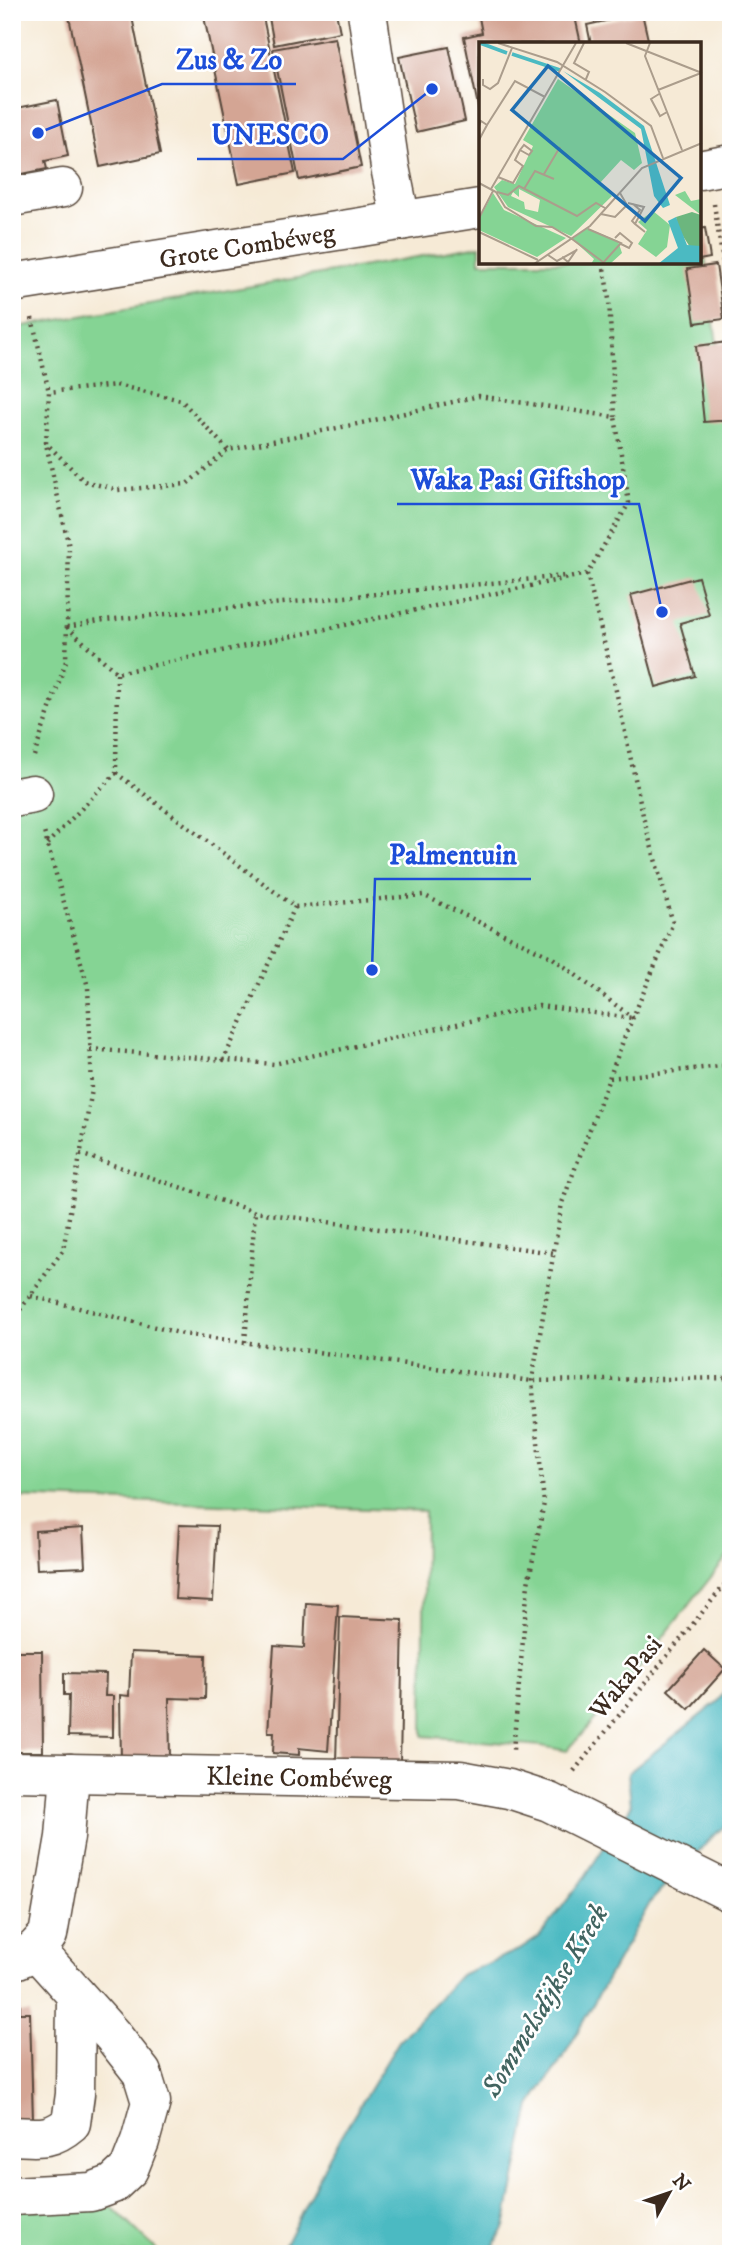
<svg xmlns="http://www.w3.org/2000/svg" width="743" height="2266" font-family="'IM FELL DW Pica',serif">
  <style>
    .green { fill: #85d494; stroke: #607f59; stroke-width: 2 }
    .water { fill: #4bbac2; stroke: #437270; stroke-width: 2 }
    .building { fill: #d4a594 }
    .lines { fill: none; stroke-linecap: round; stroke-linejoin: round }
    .minor-casing { stroke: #57473a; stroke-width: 41 }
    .major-casing { stroke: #57473a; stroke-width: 41 }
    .path { stroke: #57473a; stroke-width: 4.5; stroke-dasharray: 2 5; stroke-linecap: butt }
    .minor { stroke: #fff; stroke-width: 38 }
    .major { stroke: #fff; stroke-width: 38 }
    .labels { text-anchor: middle; stroke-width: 5; stroke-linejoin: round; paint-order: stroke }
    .street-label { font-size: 26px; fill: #3b2a1e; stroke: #fff }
    .water-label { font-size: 28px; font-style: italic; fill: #416460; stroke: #fff }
    .inset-river { fill: none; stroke: #4bbac2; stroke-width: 3.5 }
    .inset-road { fill: none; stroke: #ab9d8c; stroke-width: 2 }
    .view { fill: #1f6fb2; fill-opacity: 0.15; stroke: #1f6fb2; stroke-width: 3.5 }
    .inset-edge { fill: none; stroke: #3b2a1e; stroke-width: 3.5 }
    .leader { fill: none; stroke: #1d4ed8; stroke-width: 2.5 }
    .callout-dot { fill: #1d4ed8; stroke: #fff; stroke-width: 2.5 }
    .callout-label { font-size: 28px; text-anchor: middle; font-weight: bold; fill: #1d4ed8; stroke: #fff; stroke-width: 5; stroke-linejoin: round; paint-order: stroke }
  </style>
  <rect width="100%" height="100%" fill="#fff"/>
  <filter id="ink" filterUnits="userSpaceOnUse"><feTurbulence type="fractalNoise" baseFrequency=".0143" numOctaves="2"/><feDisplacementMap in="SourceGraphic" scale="14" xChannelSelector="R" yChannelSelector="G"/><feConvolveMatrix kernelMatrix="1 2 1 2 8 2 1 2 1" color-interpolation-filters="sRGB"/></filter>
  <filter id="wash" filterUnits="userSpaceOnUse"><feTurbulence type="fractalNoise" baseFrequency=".00686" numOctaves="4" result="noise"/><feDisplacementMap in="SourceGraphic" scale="28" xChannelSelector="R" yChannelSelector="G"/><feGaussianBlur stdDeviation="1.57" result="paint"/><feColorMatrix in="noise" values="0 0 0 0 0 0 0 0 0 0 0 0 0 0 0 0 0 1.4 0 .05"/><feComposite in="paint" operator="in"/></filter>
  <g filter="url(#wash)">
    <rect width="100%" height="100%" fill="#f6ead6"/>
    <!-- green -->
    <g class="green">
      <path d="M699,216L731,443V1552L621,1690L567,1751L541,1746L423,1736L425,1511L12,1497V328L480,246V262H699Z"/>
      <path d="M112,2207L161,2254H12V2209Z"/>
    </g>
    <!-- water -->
    <path class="water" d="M731,1683V1821L715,1834L651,1901L565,2054L530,2106L505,2227L489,2254H287L283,2249L330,2155L399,2041L460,1975L521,1949L539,1937L584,1878L631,1806L628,1773L717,1702Z"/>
    <g id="blocks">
      <!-- building -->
      <g class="building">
        <path d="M68,12H131L160,154L100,167Z"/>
        <path d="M203,12H262L295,173L239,184Z"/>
        <path d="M268,12H336L340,32L274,45Z"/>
        <path d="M478,12H574L581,44H480L479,111L464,37L482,33Z"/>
        <path d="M642,13L649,44H591L587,25Z"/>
        <path d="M335,38L361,167L299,180L273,49Z"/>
        <path d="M449,47L465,121L416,132L399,57Z"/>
        <path d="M57,100L68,156L45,161L47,169L12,176V109Z"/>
        <path d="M705,228L710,258L699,260V229Z"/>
        <path d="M716,265L724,319L695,323L687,269Z"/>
        <path d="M728,342L731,420L704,422L696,346Z"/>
        <path d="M698,577L709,615L680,623L695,676L656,687L631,595Z"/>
        <path d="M179,1525L217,1526L213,1601L175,1599Z"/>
        <path d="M83,1528L85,1567L37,1569L35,1531Z"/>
        <path d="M306,1603L338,1605L328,1751L299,1748V1755L273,1753L274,1732H268L274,1646L304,1648Z"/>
        <path d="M340,1617L403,1620L400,1764L336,1762Z"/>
        <path d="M704,1650L725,1669L689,1709L668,1690Z"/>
        <path d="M12,1651H42L43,1752H12Z"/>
        <path d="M131,1652L206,1655L205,1699L169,1698L170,1760L121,1761L120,1695L129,1696Z"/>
        <path d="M64,1673L106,1674L105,1696H113V1737L68,1736L69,1695H64Z"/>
        <path d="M12,1985H20V2013H30L33,2121H12Z"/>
      </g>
    </g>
  </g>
  <g filter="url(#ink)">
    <use href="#blocks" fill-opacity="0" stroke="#57473a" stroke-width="2"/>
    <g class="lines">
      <!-- minor casing -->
      <g class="minor-casing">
        <g id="minor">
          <path d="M367,12L390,167L401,221"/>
          <path d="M699,170L731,164"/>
          <path d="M12,197L63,188"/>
          <path id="s1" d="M12,283L480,208"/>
          <path d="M12,798L33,794"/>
          <path d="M13,1961L25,1956L35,1949L48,1935L65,1837L70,1773"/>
          <path d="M12,2136C38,2137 50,2141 71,2123L75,2094L76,1995"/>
          <path d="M12,2196L91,2192L113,2184L129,2169L140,2141L151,2102L142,2073L113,2036L35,1949"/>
        </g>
      </g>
      <!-- major casing -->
      <g class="major-casing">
        <g id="major">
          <path id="s2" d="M12,1772L460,1780L509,1789L549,1802L731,1893"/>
        </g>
      </g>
      <!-- path -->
      <g class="path">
        <path d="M714,204L731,314"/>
        <path d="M603,262L609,299L615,417"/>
        <path d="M32,318L49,392"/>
        <path d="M228,450L181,400L116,385L49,392L46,443L84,481L118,490L187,484L228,450L357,424L479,396L615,417L629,503L587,574L615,686L644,820L673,923L625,1036L562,1203L532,1381L544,1503L528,1584L513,1750"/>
        <path d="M67,627L117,673L587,574"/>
        <path d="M67,627L104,620L565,576"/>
        <path d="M34,756L66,661L69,547L46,444"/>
        <path d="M116,773L295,907L423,895L553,958L633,1018"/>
        <path d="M47,844L116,773L117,673"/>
        <path d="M90,1049L274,1064L539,1006L632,1018"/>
        <path d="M223,1061L295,907"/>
        <path d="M610,1078L731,1065"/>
        <path d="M80,1154L255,1212L554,1253"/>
        <path d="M31,1296L183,1334L532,1381L731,1378"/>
        <path d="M12,1321L63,1250L92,1090L88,987L44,832"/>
        <path d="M245,1342L255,1212"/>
        <path d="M574,1771L731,1577"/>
      </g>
      <!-- minor -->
      <use href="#minor" class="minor"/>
      <!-- major -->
      <use href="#major" class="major"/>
    </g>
  </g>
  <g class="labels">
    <!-- street labels -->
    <g class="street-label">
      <text dy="9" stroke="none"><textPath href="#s1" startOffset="238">Grote Combéweg</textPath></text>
      <text transform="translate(625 1677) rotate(-51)" y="9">WakaPasi</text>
      <text dy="9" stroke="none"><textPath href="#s2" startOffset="287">Kleine Combéweg</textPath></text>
    </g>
    <!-- water labels -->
    <g class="water-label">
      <text transform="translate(544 2000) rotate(-59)" y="10">Sommelsdijkse Kreek</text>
    </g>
  </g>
  <!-- overview -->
  <g transform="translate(479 42)">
    <rect width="222" height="222" fill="#f6ead6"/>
    <path d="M79,37L156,91L163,121L155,128L142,118L120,142L133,154L92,194L29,165L15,145L23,138L36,142L54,104L44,98ZM40,147L61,158L59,170L46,167L45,160L32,154L34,150L40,155ZM206,149L212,159L222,157V173L196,153ZM14,151L25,168L87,196L58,215L0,188V177ZM174,169L191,183L188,205L177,215L159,202L168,188L159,180ZM108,186L139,199L143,211L131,222H112L115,217L93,197Z" fill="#85d494" fill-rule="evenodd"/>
    <path d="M213,170L222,173V204L211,205L200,188L197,175Z" fill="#6cb67e"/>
    <path d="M84,29L121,51L165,84L191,163L184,166L175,154L162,87ZM197,175L208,203L222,204V222H179L199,206L189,179Z" fill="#4bbac2"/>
    <path class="inset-river" d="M1,1L28,11M33,12L81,28"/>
    <path class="inset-road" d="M19,1L78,20L126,50L172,84L184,116M105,1L95,21L110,30L107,37M147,1L223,31M171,1L166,14L203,108M4,37V43L11,47L19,41L33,6M179,48L222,31M180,52L172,57L181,74L188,70M8,83L36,39L66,55M0,84L2,79L8,83L0,98M65,132L81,105M19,135L34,141L44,124L36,118L41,108L45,103L53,109L50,113L41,108M0,141L17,150L26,165L57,184L73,185L93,197M12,147L97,1M45,147L56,129L75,137M18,150L29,153L40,144L98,174L117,161L126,166M149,161L165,165L156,182L166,190M154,162L161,168L153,179L156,182M122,172L136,175L148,163L141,151M0,176L14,149M109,187L142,201L123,222M0,190L59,218M136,196L141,191L153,201L150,206L142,202M93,197L124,220M69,213L78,219L98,208M83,215L89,220L98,207M55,222L111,184L163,126L223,101"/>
    <path class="view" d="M69,24L202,136L166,179L33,68Z"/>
    <rect width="222" height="222" class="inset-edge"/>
  </g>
  <!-- callouts -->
  <path class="leader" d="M38 133L162 84H296M432 89L343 159H197M662 612L639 504H397M372 970L375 879H531"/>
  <g class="callout-dot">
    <circle cx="38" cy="133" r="7"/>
    <circle cx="432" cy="89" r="7"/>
    <circle cx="662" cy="612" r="7"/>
    <circle cx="372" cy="970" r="7"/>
  </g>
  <g class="callout-label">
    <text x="229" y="69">Zus &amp; Zo</text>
    <text x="270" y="144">UNESCO</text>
    <text x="518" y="489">Waka Pasi Giftshop</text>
    <text x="453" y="864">Palmentuin</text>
  </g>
  <!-- margin -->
  <rect width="743" height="2266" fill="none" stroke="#fff" stroke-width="42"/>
  <!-- north arrow -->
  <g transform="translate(669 2193) rotate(50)" stroke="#ffffff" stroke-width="5" paint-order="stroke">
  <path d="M0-5L12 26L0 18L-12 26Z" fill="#3b2a1e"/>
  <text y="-10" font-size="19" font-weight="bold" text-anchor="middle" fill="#3b2a1e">N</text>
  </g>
</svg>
